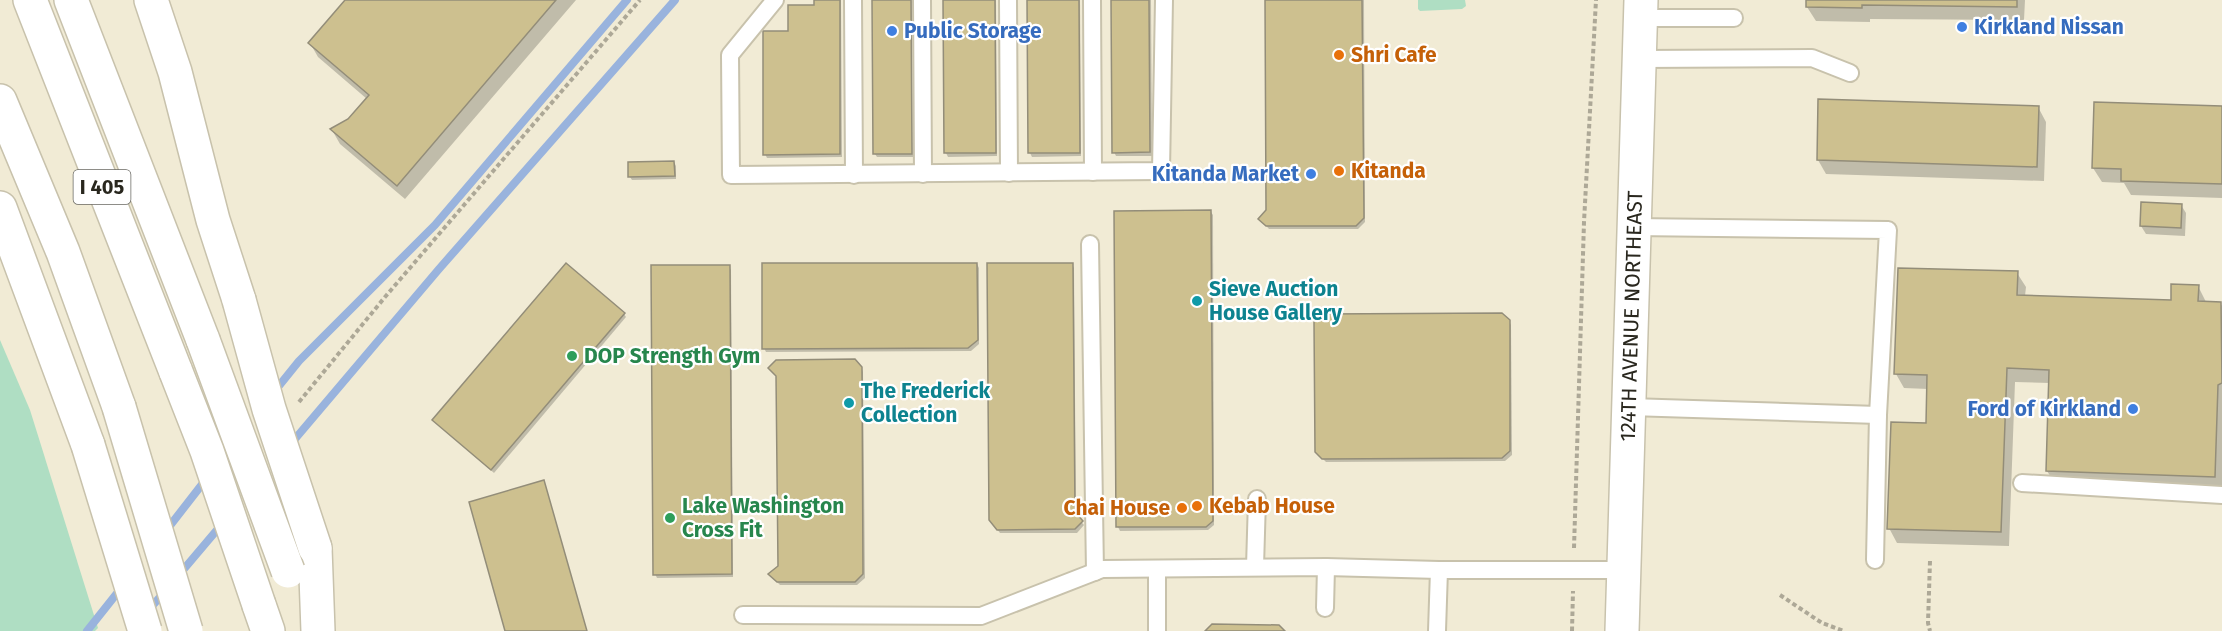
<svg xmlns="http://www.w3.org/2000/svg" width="2222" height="631" font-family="'Fira Sans',sans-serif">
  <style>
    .green { fill: #afdec3 }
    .shadow { fill: #0003 }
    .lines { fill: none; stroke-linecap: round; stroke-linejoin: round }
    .stream { stroke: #99b3dd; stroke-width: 8 }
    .building { fill: #cdc08f; stroke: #938d79; stroke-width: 1.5 }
    .lane-casing { stroke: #c8c2ac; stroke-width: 20 }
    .secondary-casing { stroke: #c8c2ac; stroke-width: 36 }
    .highway-casing { stroke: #c8c2ac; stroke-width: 36 }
    .path { stroke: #ada897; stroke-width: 4; stroke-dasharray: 4.5 3; stroke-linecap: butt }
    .lane { stroke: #fff; stroke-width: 16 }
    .secondary { stroke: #fff; stroke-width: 33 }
    .highway { stroke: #fff; stroke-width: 33 }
    .highway-bridge-casing { stroke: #c8c2ac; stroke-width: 36; stroke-linecap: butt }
    .highway-bridge { stroke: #fff; stroke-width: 33 }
    .shop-dot { fill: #3f7fe0; stroke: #fff; stroke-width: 2 }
    .food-dot { fill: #e8710a; stroke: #fff; stroke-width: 2 }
    .culture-dot { fill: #0f9aa8; stroke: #fff; stroke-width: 2 }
    .leisure-dot { fill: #2e9e5b; stroke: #fff; stroke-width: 2 }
    .labels { text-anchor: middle; stroke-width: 4.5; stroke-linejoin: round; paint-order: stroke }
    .shield { fill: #fff; stroke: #696862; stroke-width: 1.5 }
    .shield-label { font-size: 20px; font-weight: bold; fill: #29271e }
    .shop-label { font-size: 21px; font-weight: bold; fill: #366cbe; stroke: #fff; text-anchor: start }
    .food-label { font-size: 21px; font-weight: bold; fill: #c56008; stroke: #fff; text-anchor: start }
    .culture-label { font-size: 21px; font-weight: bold; fill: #0d838f; stroke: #fff; text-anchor: start }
    .street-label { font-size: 21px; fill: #29271e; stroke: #fff }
    .leisure-label { font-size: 21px; font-weight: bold; fill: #27864d; stroke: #fff; text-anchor: start }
  </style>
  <rect width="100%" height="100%" fill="#f1ebd5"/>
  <!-- green -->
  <g class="green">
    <path d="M1418,0H1465L1466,6L1462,9L1420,11L1418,9Z"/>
    <path d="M0,340L30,410L98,628L95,631H0Z"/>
  </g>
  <!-- shadow -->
  <g class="shadow">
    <path d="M347,0H576L405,199L340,144L332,130L348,121L367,99L318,57L310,43Z"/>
    <path d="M815,0H841L842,157L767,158L765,154L789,33L815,7Z"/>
    <path d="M874,0H912L913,157H877L875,154Z"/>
    <path d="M945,0H996L997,156L948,157L946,153Z"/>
    <path d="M1029,0H1080L1081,156L1032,157L1030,153Z"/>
    <path d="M1113,0H1151L1152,156H1116L1114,152Z"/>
    <path d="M1266,0H1364L1365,222L1358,229H1269L1260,219L1268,211Z"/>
    <path d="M1807,0H2025L2024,20L1870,19V22L1816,21L1807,7Z"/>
    <path d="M2038,107L2046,122L2044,181L1826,174L1818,160Z"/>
    <path d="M2222,107V198L2131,195L2124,183L2102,182L2093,168Z"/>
    <path d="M674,162L676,166V179L632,180L630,177Z"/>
    <path d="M2181,205L2186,213L2185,236L2146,234L2141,226Z"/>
    <path d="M1211,212L1213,215L1214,525L1208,530L1120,531L1118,527L1116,213Z"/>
    <path d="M977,264L979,268V344L971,351L766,352L764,348Z"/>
    <path d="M1072,264L1074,268L1076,516L1084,525L1077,533H1000L993,524Z"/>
    <path d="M729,266L731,270L733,577L657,578L655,574Z"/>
    <path d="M2017,273L2026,287L2025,296L2172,301L2198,286L2206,302L2220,303L2222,306V490L2056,485L2047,471L2050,383L2015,382L2009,546L1897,543L1889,528L1927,425L1928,389L1904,388L1896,374Z"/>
    <path d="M624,314L626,317L494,473L434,420Z"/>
    <path d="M1509,321L1511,325L1512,455L1505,461L1326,462L1319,455Z"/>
    <path d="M861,367L863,372L865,578L857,585H780L772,577L779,566Z"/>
  </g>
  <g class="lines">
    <!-- stream -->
    <g class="stream">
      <path d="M274,392L299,361L435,225L627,0"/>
      <path d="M289,446L439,269L675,0"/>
      <path d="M165,532L207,478"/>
      <path d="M178,576L222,524"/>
      <path d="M147,612L166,590"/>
      <path d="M87,631L122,587"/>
    </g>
  </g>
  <!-- building -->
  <g class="building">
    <path d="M345,0H556L397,186L330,129L348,119L369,95L308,43Z"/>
    <path d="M814,0H840V154L763,155V31H788V5H814Z"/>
    <path d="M872,0H911L912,154H873Z"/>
    <path d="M943,0H995L996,153H944Z"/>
    <path d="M1027,0H1079L1080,153H1028Z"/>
    <path d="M1111,0H1149L1150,152L1112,153Z"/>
    <path d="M1265,0H1362L1364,218L1356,226H1266L1258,219L1266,210Z"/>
    <path d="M1806,0H2017V7L1862,5V8L1806,7Z"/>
    <path d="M1818,99L2039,106L2037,167L1817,160Z"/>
    <path d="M2094,102L2222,106V184L2121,181V169L2092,168Z"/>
    <path d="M674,161L675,176L628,177V162Z"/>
    <path d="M2141,202L2182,204L2181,228L2140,226Z"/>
    <path d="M1211,210L1213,521L1206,527H1116L1114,211Z"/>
    <path d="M566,263L625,313L491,470L432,420Z"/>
    <path d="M762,263H977L978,340L968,348L762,349Z"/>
    <path d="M987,263H1073L1075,512L1083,521L1075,529L997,530L989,520Z"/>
    <path d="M651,265H730L732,574L653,575Z"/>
    <path d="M1898,268L2018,271L2017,295L2171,300V284L2199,285L2198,301L2221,302L2222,383L2218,385L2215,477L2046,471L2049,370L2007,368L2001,532L1887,529L1891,422L1926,423L1927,375L1894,374Z"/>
    <path d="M1502,313L1510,320V451L1502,458L1322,459L1315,452L1314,322L1321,314Z"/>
    <path d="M855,359L862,367L863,574L855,582H777L768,574L778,566L776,376L768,368L776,360Z"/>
    <path d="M544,480L587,631H505L469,502Z"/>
    <path d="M1212,624L1279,625L1285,631H1205Z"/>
  </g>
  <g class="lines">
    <!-- lane casing -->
    <g class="lane-casing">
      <g id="lane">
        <path d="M775,0L730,55L731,175L1161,171L1164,0"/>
        <path d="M853,0L854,175"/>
        <path d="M922,0L923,174"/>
        <path d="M1008,0L1009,173"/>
        <path d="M1092,0L1093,172"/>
        <path d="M1640,18H1734"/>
        <path d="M1639,59L1812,58L1850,73"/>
        <path d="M1090,244L1095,572"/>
        <path d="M1630,407L1878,415L1888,230L1633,227"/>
        <path d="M2022,483L2222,495"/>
        <path d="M1875,560L1878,415"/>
        <path d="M1255,567L1257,499"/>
        <path d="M1157,569V631"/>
        <path d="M1325,608L1326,567"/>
        <path d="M743,615L981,616L1102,569L1326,567L1439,570H1623"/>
        <path d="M1437,631L1439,570"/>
      </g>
    </g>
    <!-- secondary casing -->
    <g class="secondary-casing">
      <g id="secondary">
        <path id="s1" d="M1622,631L1641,0"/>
      </g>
    </g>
    <!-- highway casing -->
    <g class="highway-casing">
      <g id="highway">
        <path d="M30,0L176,372"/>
        <path d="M71,0L203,340"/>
        <path d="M151,0L175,72L213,220L239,300"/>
        <path d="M0,101L63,252L119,407"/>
        <path d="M0,208L88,445"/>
        <path d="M315,548L318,631"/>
        <path d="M259,605L268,631"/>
      </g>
    </g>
    <!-- path -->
    <g class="path">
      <path d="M299,402L385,297L640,0"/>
      <path d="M1574,548L1584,222L1596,0"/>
      <path d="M1930,561L1928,623L1930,631"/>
      <path d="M1780,595L1822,623L1844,631"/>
      <path d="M1572,631L1573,591"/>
    </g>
    <!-- lane -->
    <use href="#lane" class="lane"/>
    <!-- secondary -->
    <use href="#secondary" class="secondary"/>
    <!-- highway -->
    <use href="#highway" class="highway"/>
    <!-- highway-bridge casing -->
    <g class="highway-bridge-casing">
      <g id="highway-bridge">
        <path d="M239,300L269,409L315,548"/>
        <path d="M203,340L288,571"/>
        <path d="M176,372L207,451L259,605"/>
        <path d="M119,407L186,631"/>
        <path d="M88,445L145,631"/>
      </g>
    </g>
    <!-- highway-bridge -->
    <use href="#highway-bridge" class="highway-bridge"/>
  </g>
  <!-- markers -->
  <g class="shop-dot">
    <circle cx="1962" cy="27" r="6"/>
    <circle cx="892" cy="31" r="6"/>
    <circle cx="1311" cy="174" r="6"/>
    <circle cx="2133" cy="409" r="6"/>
  </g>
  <g class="food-dot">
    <circle cx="1339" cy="55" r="6"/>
    <circle cx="1339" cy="171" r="6"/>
    <circle cx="1197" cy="506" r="6"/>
    <circle cx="1182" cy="508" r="6"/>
  </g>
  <g class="culture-dot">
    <circle cx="1197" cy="301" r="6"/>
    <circle cx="849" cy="403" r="6"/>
  </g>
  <g class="leisure-dot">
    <circle cx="572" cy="356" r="6"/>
    <circle cx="670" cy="518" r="6"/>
  </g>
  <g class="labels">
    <!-- shield labels -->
    <rect class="shield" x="73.5" y="170" width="57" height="34" rx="4.5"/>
    <g class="shield-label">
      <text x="102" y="194">I 405</text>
    </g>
    <!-- shop labels -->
    <g class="shop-label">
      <text x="1974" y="34">Kirkland Nissan</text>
      <text x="904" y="38">Public Storage</text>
      <text x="1299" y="181" text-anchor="end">Kitanda Market</text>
      <text x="2121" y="416" text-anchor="end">Ford of Kirkland</text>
    </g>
    <!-- food labels -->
    <g class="food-label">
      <text x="1351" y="62">Shri Cafe</text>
      <text x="1351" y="178">Kitanda</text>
      <text x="1209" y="513">Kebab House</text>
      <text x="1170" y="515" text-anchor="end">Chai House</text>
    </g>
    <!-- culture labels -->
    <g class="culture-label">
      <text x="1209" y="296">Sieve Auction<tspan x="1209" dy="24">House Gallery</tspan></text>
      <text x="861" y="398">The Frederick<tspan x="861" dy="24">Collection</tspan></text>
    </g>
    <!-- street labels -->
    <g class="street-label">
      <text dy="7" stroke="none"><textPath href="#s1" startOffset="315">124TH AVENUE NORTHEAST</textPath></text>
    </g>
    <!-- leisure labels -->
    <g class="leisure-label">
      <text x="584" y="363">DOP Strength Gym</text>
      <text x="682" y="513">Lake Washington<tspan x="682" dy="24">Cross Fit</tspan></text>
    </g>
  </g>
</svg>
